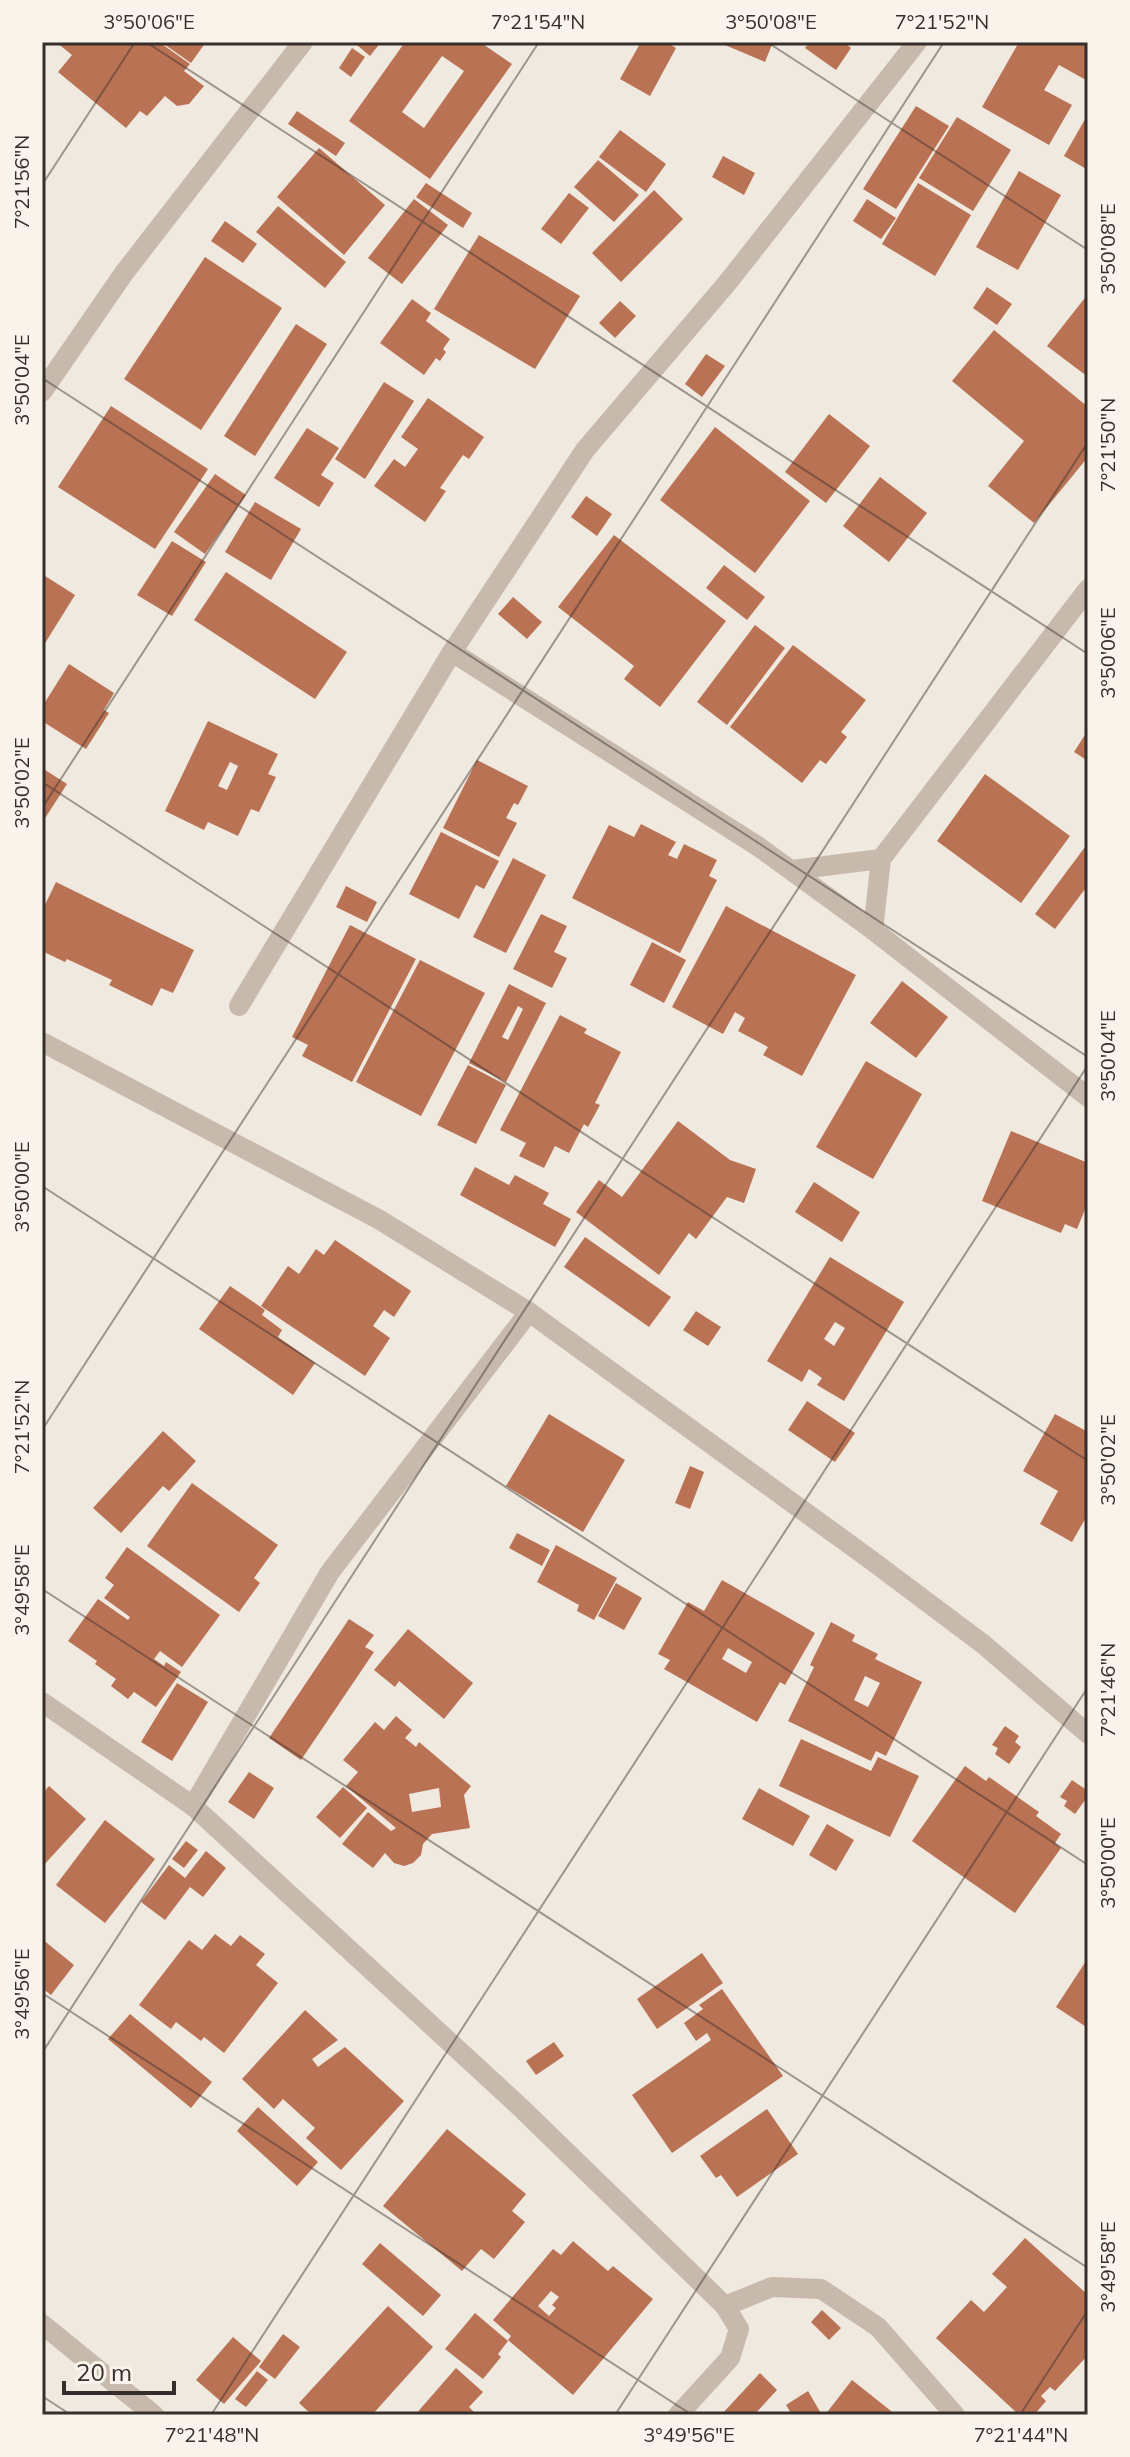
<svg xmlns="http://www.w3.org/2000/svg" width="1130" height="2457" font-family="Mulish,sans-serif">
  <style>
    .building { fill: #b97254; fill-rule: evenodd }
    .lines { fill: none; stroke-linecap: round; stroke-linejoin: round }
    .minor { stroke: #c7baac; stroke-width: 20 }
    .ticks { fill: none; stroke: #362e2a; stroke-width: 2; stroke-opacity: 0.45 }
    .neatline { fill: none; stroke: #362e2a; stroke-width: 3 }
    .ticks-label { font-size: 20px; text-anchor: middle; fill: #362e2a }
  </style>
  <rect width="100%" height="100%" fill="#f0e9df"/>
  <!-- building -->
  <g class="building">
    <path d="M56,42H159L190,64L184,71L204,86L189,104L177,106L165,96L147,116L140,111L126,128L58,72L72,55Z"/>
    <path d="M161,42H206L191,63Z"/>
    <path d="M359,42H381L370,56L357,45Z"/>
    <path d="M405,42H480L512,64L430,179L349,121ZM442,56L464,71L424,128L402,112Z"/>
    <path d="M641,42H666L676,48L650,96L620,79Z"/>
    <path d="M718,42H773L765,62Z"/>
    <path d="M810,42H844L851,48L836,70L805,48Z"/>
    <path d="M1019,42H1088V76L1086,80L1059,65L1044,90L1072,105L1049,145L982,107Z"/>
    <path d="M352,48L365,57L351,77L339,68Z"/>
    <path d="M916,106L949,126L896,209L863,189Z"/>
    <path d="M297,111L345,143L336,156L288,124Z"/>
    <path d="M1088,114V170L1064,156Z"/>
    <path d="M957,117L1011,150L973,211L919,178Z"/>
    <path d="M620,130L666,164L646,192L599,157Z"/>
    <path d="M319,148L385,205L344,255L277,197Z"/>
    <path d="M723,156L755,173L744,195L712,177Z"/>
    <path d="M598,160L639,195L614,222L574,187Z"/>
    <path d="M1019,171L1061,195L1018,270L976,247Z"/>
    <path d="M426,183L472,213L463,228L416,197Z"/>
    <path d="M918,183L971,215L935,276L882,244Z"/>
    <path d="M654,190L683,219L621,282L592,253Z"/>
    <path d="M569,193L589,208L561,244L541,229Z"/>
    <path d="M414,199L448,225L402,284L368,258Z"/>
    <path d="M867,199L896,218L881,239L853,221Z"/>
    <path d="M278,206L346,262L325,288L256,232Z"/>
    <path d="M225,221L257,244L243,263L211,241Z"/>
    <path d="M479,235L580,296L535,369L434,309Z"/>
    <path d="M205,257L282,308L201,430L124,379Z"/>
    <path d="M987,287L1012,304L997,325L973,308Z"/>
    <path d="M1088,294V377L1047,346Z"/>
    <path d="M412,299L431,313L426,321L450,339L443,349L446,352L440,361L436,358L424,375L380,343Z"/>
    <path d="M620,301L636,316L615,338L599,323Z"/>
    <path d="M296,324L327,344L255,456L224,436Z"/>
    <path d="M994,330L1088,407V457L1034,523L988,486L1024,441L952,381Z"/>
    <path d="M706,354L725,366L702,397L685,384Z"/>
    <path d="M384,382L414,401L365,479L335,459Z"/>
    <path d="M428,398L484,437L469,459L463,455L440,488L446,491L425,522L374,486L394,459L405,467L418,449L401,437Z"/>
    <path d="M111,406L208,469L155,549L58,487Z"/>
    <path d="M829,414L870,446L826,503L785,472Z"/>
    <path d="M715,427L810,501L755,573L660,500Z"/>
    <path d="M307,428L339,448L321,475L334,483L319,507L274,478Z"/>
    <path d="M215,474L246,495L205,554L174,532Z"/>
    <path d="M880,477L927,513L889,562L843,526Z"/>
    <path d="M586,496L612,514L597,536L571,517Z"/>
    <path d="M255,502L301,529L271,580L225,552Z"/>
    <path d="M614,535L726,621L660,707L624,679L634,666L558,607Z"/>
    <path d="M172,541L206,562L172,616L137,595Z"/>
    <path d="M724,565L765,597L747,620L706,588Z"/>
    <path d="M226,572L347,652L315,699L194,620Z"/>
    <path d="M42,574L75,595L42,648Z"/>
    <path d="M513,597L542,622L527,639L498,614Z"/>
    <path d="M755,625L785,648L727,725L697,702Z"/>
    <path d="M793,645L866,700L841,732L847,737L826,764L820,760L802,783L730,727Z"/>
    <path d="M69,664L114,693L104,710L109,713L86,749L42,721V707Z"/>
    <path d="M208,721L278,754L268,774L276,777L259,812L251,809L238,836L208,822L204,830L165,811ZM230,762L238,766L227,790L218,786Z"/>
    <path d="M1088,730V761L1074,752Z"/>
    <path d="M477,760L528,786L518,805L514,803L506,818L517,823L499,857L443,828Z"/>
    <path d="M42,768L67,784L42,823Z"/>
    <path d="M985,774L1070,836L1021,903L937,841Z"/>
    <path d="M641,824L676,842L668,855L677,859L684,844L717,860L709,876L717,880L680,953L572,898L609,825L634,837Z"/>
    <path d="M441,832L499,861L484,889L476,885L459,919L409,894Z"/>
    <path d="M1085,847L1088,850V885L1055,929L1035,914Z"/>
    <path d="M513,858L546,875L506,953L473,937Z"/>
    <path d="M56,882L194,950L173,993L161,988L152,1006L109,985L112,980L67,959L65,962L42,951V911Z"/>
    <path d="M346,886L377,902L367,922L336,907Z"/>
    <path d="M726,906L856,975L802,1076L763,1055L768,1047L738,1031L745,1018L735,1012L723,1034L672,1007Z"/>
    <path d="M541,914L567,926L554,952L567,958L552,988L513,969Z"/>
    <path d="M350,925L416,959L352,1082L302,1056L308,1045L292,1037Z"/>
    <path d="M652,942L686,960L664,1003L630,985Z"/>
    <path d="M420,960L485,993L421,1116L356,1082Z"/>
    <path d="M902,981L948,1017L916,1058L870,1023Z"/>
    <path d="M509,984L546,1003L506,1082L469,1063ZM518,1006L523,1009L508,1040L502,1037Z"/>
    <path d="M560,1015L587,1029L584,1033L621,1052L595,1103L600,1105L588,1127L584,1124L569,1153L555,1146L544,1168L519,1156L526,1143L500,1130Z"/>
    <path d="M866,1061L922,1094L873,1179L816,1147Z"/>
    <path d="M468,1065L506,1085L476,1144L437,1125Z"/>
    <path d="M678,1121L730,1160L756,1169L744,1203L727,1197L696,1239L689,1233L659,1275L576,1212L599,1180L622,1197Z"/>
    <path d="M1011,1131L1088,1163V1202L1077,1229L1065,1224L1061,1233L982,1201Z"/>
    <path d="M475,1167L509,1185L515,1175L549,1193L543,1204L571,1219L555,1247L460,1195Z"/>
    <path d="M814,1182L860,1212L842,1242L795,1212Z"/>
    <path d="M585,1237L671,1297L649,1327L564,1267Z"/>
    <path d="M335,1240L411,1291L394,1317L384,1310L373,1326L390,1338L365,1376L261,1306L288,1266L299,1274L316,1249L324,1255Z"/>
    <path d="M830,1257L904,1302L844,1401L817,1385L822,1378L809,1369L802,1382L767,1361ZM835,1322L845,1328L834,1346L824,1339Z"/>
    <path d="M230,1286L265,1310L262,1315L282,1330L278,1337L315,1363L293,1395L199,1329Z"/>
    <path d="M696,1311L721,1327L708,1346L683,1330Z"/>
    <path d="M807,1401L855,1433L835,1462L788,1430Z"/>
    <path d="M549,1414L625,1460L583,1532L506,1486Z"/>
    <path d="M1055,1414L1088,1432V1514L1072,1542L1040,1524L1058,1491L1023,1471Z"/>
    <path d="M163,1431L196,1461L169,1491L163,1486L121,1533L93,1508Z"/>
    <path d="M690,1466L704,1472L690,1509L675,1503Z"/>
    <path d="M192,1483L278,1545L254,1578L260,1583L239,1612L147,1546Z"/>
    <path d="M517,1533L550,1550L542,1566L509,1548Z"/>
    <path d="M556,1545L617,1578L594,1620L577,1611L579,1605L537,1582Z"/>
    <path d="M127,1547L220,1615L182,1667L160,1651L154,1659L164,1666L166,1662L181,1672L156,1707L134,1692L128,1699L111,1686L116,1679L95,1664L97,1661L68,1641L98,1599L128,1620L130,1617L104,1598L114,1585L105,1578Z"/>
    <path d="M722,1580L815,1633L785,1685L780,1682L757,1722L664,1669L670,1660L658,1654L688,1602L704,1611ZM728,1648L752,1662L746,1673L722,1659Z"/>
    <path d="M616,1583L642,1598L624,1630L598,1616Z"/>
    <path d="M349,1619L374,1635L365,1647L374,1652L301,1760L269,1738Z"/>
    <path d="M831,1622L855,1635L852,1641L878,1654L875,1659L922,1682L886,1756L876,1751L871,1761L788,1721L814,1667L810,1665ZM865,1676L880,1683L868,1707L854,1700Z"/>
    <path d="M408,1629L473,1683L444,1719L399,1681L395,1687L374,1670Z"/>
    <path d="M177,1683L208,1702L172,1761L141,1742Z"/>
    <path d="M396,1716L412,1730L405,1738L416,1747L419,1742L471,1786L464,1795L470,1828L432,1834L423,1844L421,1855L413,1863L404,1866L394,1863L385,1853L373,1868L342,1844L368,1812L391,1831L396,1828L346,1786L358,1772L343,1760L375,1722L384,1730ZM439,1788L441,1807L412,1812L409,1794Z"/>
    <path d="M1005,1726L1019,1736L1015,1742L1021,1747L1009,1764L995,1754L998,1748L992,1745Z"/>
    <path d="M801,1739L871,1771L878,1757L919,1776L890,1837L779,1786Z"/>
    <path d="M965,1766L986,1781L989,1777L1039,1812L1036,1816L1061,1834L1055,1843L1061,1848L1015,1913L912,1841Z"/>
    <path d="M249,1772L274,1788L254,1819L228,1802Z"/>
    <path d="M1072,1780L1088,1791V1796L1075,1814L1064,1806L1067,1801L1060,1797Z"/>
    <path d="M49,1786L86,1819L42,1867V1794Z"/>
    <path d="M343,1787L367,1808L340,1838L316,1817Z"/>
    <path d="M759,1788L810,1816L793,1846L742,1819Z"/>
    <path d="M105,1820L155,1859L105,1923L56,1885Z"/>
    <path d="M827,1824L854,1840L836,1871L809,1855Z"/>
    <path d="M186,1841L198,1850L184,1868L172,1859Z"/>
    <path d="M206,1851L226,1868L203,1897L190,1887L165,1920L141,1902L169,1865L185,1878Z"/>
    <path d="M215,1934L231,1946L240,1935L265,1954L256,1965L278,1983L224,2053L204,2037L201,2041L176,2022L171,2029L139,2005L189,1940L202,1950Z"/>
    <path d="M42,1939L74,1965L51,1995L42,1988Z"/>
    <path d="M702,1953L723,1983L657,2029L637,1999Z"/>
    <path d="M1088,1958V2028L1056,2007Z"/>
    <path d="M722,1989L783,2076L672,2153L632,2095L711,2040L707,2033L696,2041L684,2023L703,2009L699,2005Z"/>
    <path d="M305,2010L338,2040L312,2059L318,2067L345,2047L404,2101L341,2170L306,2138L315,2128L283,2099L274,2109L242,2079Z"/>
    <path d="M130,2014L212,2082L191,2108L108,2039Z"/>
    <path d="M554,2042L564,2056L536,2075L526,2061Z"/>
    <path d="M258,2107L318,2162L297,2186L237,2131Z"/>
    <path d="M767,2109L798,2154L737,2197L721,2175L716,2178L700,2156Z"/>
    <path d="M447,2129L526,2194L512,2211L525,2222L494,2259L481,2249L462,2271L383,2206Z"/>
    <path d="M1025,2238L1088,2295V2355L1055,2391L1050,2387L1041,2396L1046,2401L1034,2415H1019L936,2338L971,2300L984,2312L1007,2287L992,2274Z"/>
    <path d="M573,2241L608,2271L613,2266L653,2299L573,2395L508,2340L511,2336L493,2320L553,2249L561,2255ZM551,2291L559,2297L552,2305L556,2308L549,2316L538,2306Z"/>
    <path d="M380,2243L441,2295L423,2316L362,2264Z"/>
    <path d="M388,2306L433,2347L372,2415H312L299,2403Z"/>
    <path d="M822,2310L841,2328L829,2340L811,2322Z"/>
    <path d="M475,2313L508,2341L498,2354L501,2357L483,2379L445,2349Z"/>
    <path d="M283,2334L300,2347L275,2379L259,2367Z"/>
    <path d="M233,2337L261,2361L224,2404L196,2380Z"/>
    <path d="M456,2368L483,2392L469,2407L474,2412L471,2415H415Z"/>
    <path d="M257,2371L268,2380L246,2407L235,2399Z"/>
    <path d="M760,2373L777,2390L754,2415H721Z"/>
    <path d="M852,2380L896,2415H825Z"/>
    <path d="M808,2391L822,2415H792L786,2405Z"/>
  </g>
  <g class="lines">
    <!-- minor -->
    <g class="minor">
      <path d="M42,392L124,273L303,42"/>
      <path d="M452,652L759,847L873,930L1088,1097"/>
      <path d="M792,870L881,859"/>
      <path d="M873,930L881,859L1088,589"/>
      <path d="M239,1006L452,652L585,450L728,282L917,42"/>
      <path d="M42,1042L380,1220L529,1312L871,1560L983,1644L1088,1734"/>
      <path d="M42,1702L193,1806L518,2105L725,2306L739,2329L730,2358L678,2415"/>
      <path d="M193,1806L330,1572L529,1312"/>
      <path d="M725,2306L772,2287L821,2289L878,2327L955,2415"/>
      <path d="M42,2324L154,2415"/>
    </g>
  </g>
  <!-- ticks -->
  <path class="ticks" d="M146,42L1088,654M767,42L1088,250M42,185L135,42M42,378L1088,1057M42,782L1088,1461M42,808L539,42M42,1186L1088,1865M42,1430L944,42M42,1589L1088,2268M42,1993L692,2415M42,2053L1088,442M42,2396L71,2415M211,2415L1088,1065M615,2415L1088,1687M1020,2415L1088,2310"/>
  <!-- border -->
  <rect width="1130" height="2457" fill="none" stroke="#f8f3eb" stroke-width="88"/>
  <!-- scale -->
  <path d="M64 2381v12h110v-12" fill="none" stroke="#362e2a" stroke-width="4"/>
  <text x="76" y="2381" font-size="24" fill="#362e2a" stroke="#f8f3eb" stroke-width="6" paint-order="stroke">20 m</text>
  <rect x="44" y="44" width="1042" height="2369" class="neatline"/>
  <g class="ticks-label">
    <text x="149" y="29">3°50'06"E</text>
    <text x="538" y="29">7°21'54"N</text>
    <text x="771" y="29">3°50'08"E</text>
    <text x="942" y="29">7°21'52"N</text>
    <text transform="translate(22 182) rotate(-90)" y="7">7°21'56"N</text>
    <text transform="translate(1108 249) rotate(-90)" y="7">3°50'08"E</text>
    <text transform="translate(22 380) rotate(-90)" y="7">3°50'04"E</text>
    <text transform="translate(1108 445) rotate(-90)" y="7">7°21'50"N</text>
    <text transform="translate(1108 653) rotate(-90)" y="7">3°50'06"E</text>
    <text transform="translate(22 783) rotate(-90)" y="7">3°50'02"E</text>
    <text transform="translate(1108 1056) rotate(-90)" y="7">3°50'04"E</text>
    <text transform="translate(22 1187) rotate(-90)" y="7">3°50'00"E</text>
    <text transform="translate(22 1427) rotate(-90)" y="7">7°21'52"N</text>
    <text transform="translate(1108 1460) rotate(-90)" y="7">3°50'02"E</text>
    <text transform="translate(22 1590) rotate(-90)" y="7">3°49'58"E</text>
    <text transform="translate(1108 1690) rotate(-90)" y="7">7°21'46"N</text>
    <text transform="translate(1108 1863) rotate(-90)" y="7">3°50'00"E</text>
    <text transform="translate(22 1994) rotate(-90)" y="7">3°49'56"E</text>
    <text transform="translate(1108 2267) rotate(-90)" y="7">3°49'58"E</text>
    <text x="212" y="2442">7°21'48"N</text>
    <text x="689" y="2442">3°49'56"E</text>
    <text x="1021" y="2442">7°21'44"N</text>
  </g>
</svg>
